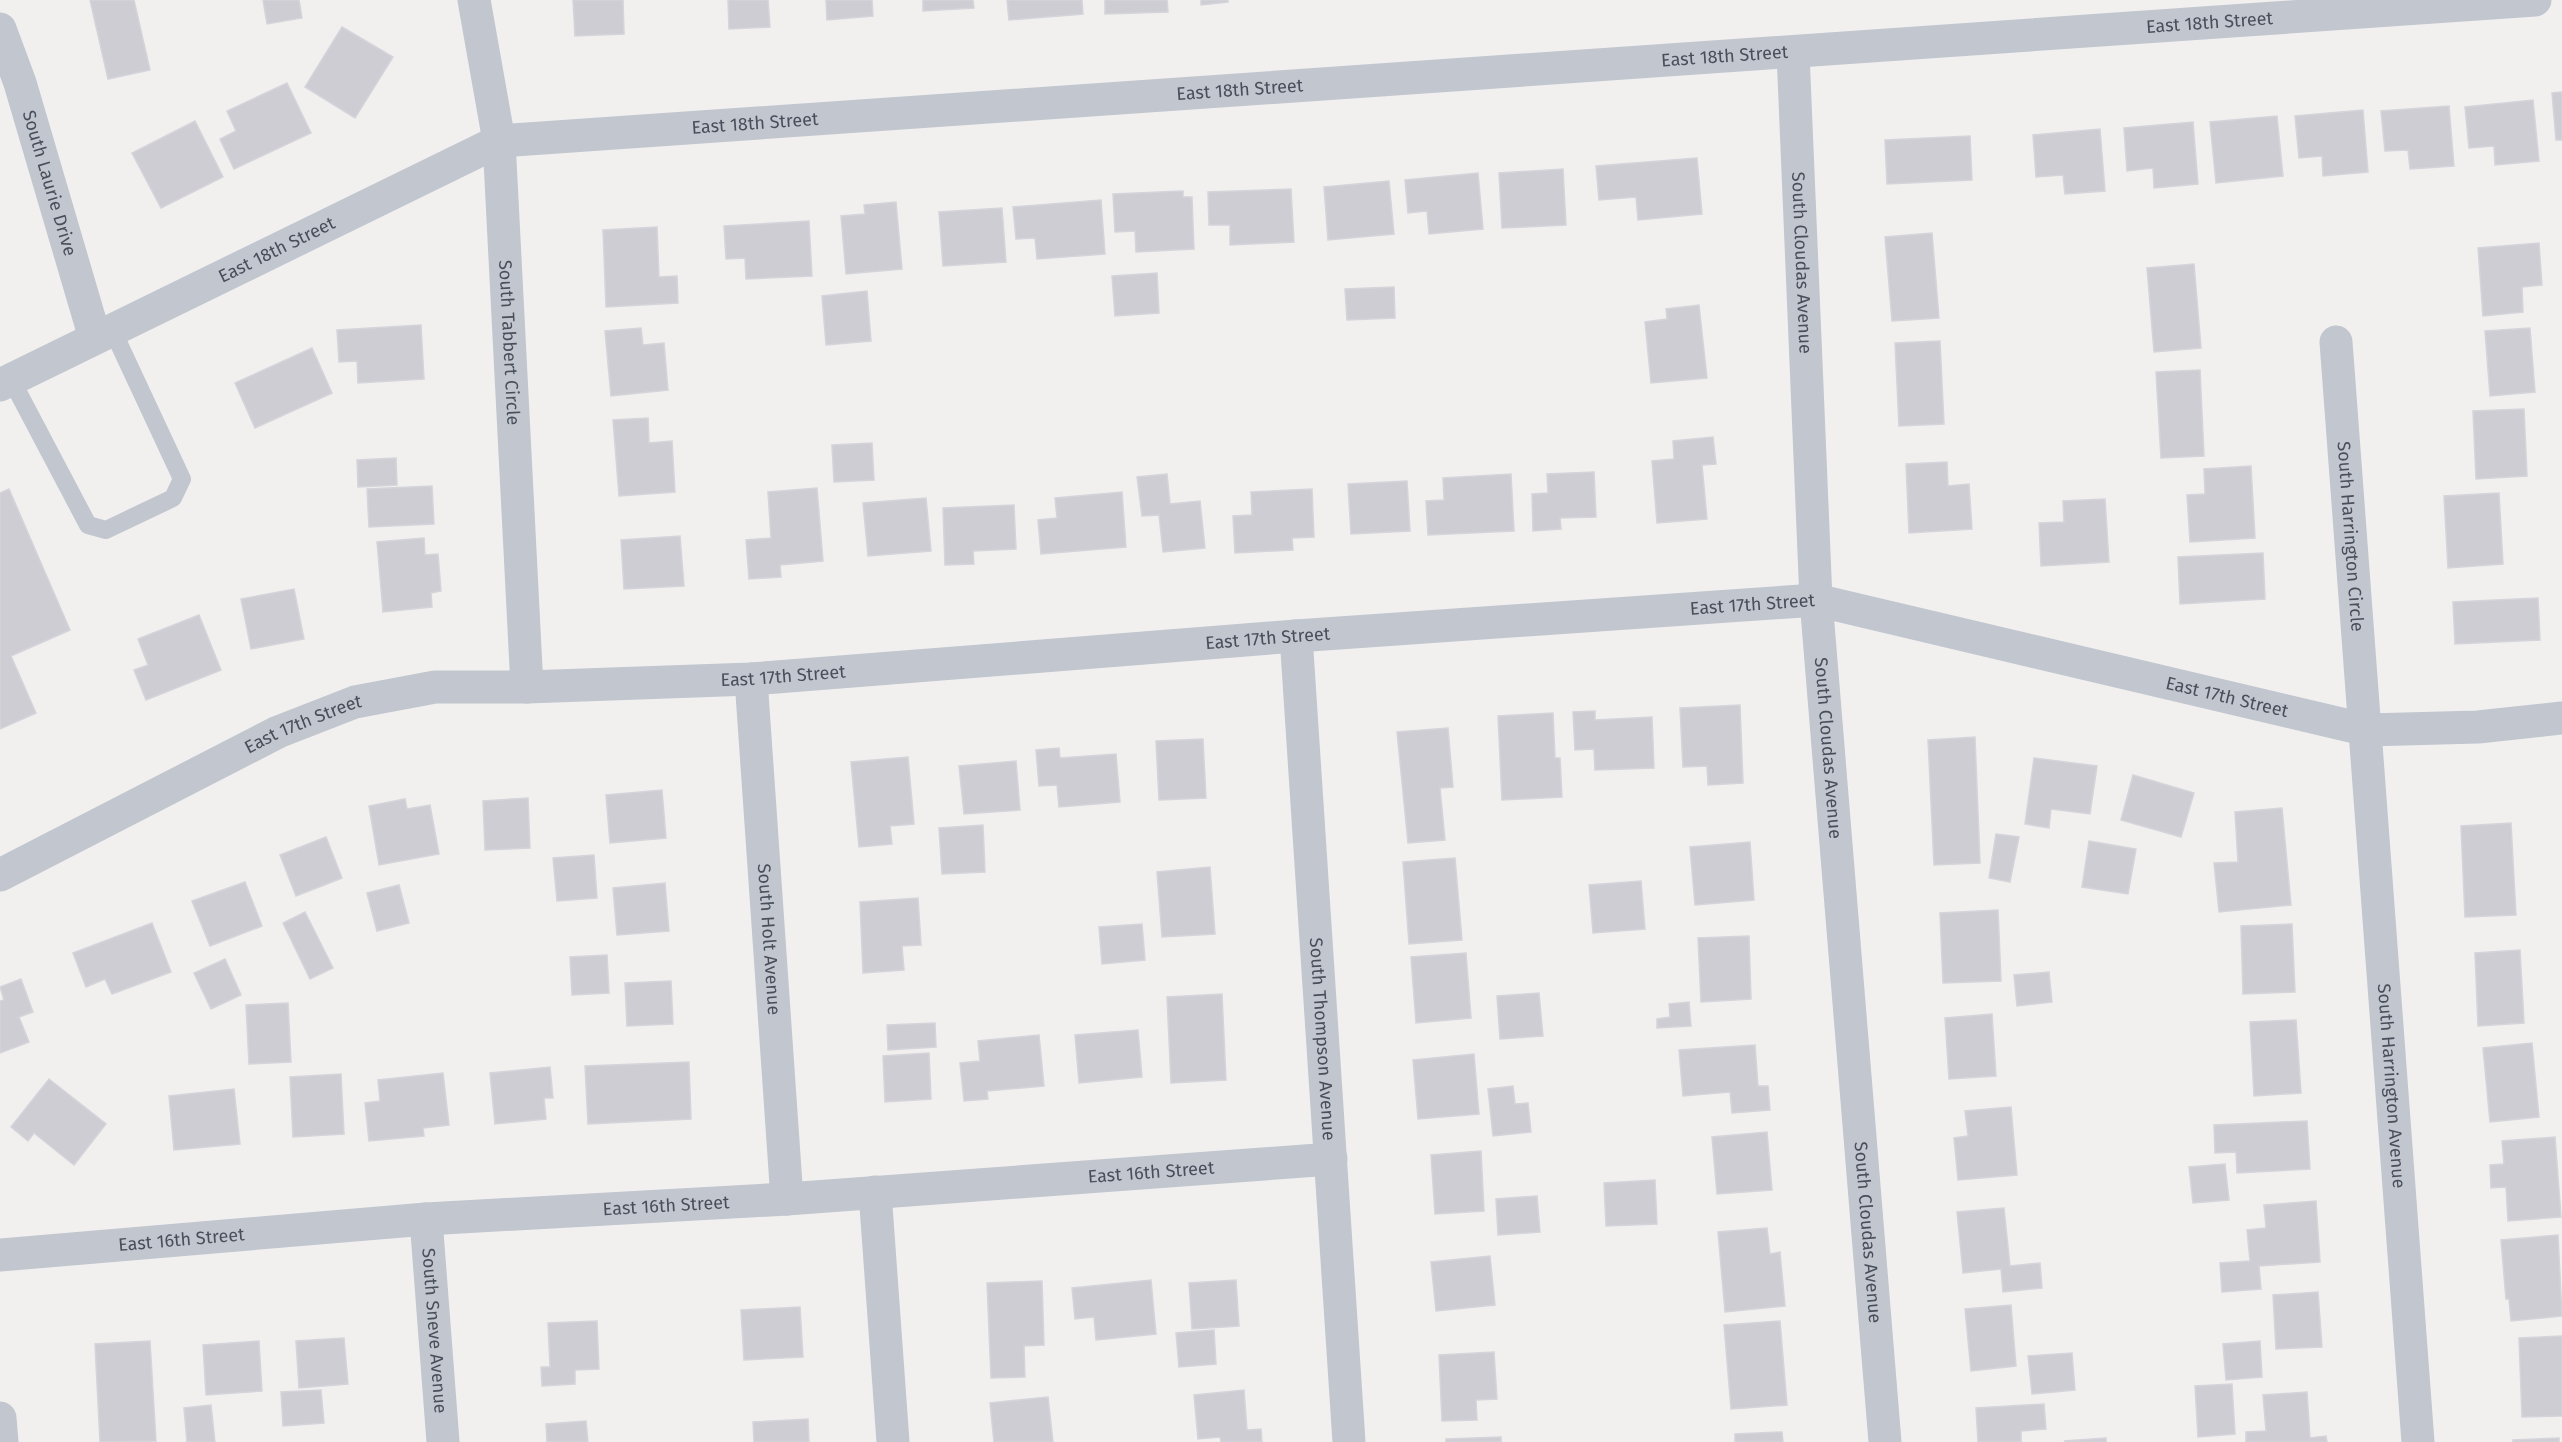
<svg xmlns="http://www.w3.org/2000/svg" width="2562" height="1442" font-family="'Fira Sans',sans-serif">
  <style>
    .building { fill: #cdcdd3; stroke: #d4d4da; stroke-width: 1.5 }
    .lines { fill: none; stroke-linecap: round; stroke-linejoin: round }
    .service { stroke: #c1c6cf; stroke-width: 18 }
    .minor { stroke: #c1c6cf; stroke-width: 33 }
    .tertiary { stroke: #c1c6cf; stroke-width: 33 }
    .labels { text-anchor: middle; stroke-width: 4.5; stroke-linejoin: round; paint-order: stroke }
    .street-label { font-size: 18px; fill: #494f5a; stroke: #fff }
  </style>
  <rect width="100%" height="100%" fill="#f1f0ef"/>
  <!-- building -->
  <g class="building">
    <path d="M90,0H134L150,70L108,79Z"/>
    <path d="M263,0H299L302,18L267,24Z"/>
    <path d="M573,0H623L624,34L575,36Z"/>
    <path d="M728,0H768L770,27L729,29Z"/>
    <path d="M826,0H872L873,16L827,20Z"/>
    <path d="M923,0H973L974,8L923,11Z"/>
    <path d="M1007,0H1082L1083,14L1009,20Z"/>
    <path d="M1105,0H1167L1168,12L1105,14Z"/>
    <path d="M1201,0H1228V2L1201,5Z"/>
    <path d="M342,27L393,57L355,118L305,87Z"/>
    <path d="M287,83L311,133L234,169L220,139L236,131L227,111Z"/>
    <path d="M2562,92V140H2556L2552,93Z"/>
    <path d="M2533,100L2539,161L2495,165L2494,146L2469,148L2465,107Z"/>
    <path d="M2449,106L2454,166L2410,169L2408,150L2385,151L2381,111Z"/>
    <path d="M2363,110L2368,172L2323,176L2322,156L2299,158L2295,116Z"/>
    <path d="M2277,116L2283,176L2216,183L2210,122Z"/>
    <path d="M195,121L223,177L161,208L132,153Z"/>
    <path d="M2193,122L2198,184L2154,188L2153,168L2127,171L2124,128Z"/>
    <path d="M2100,129L2105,191L2065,194L2063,175L2036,177L2033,135Z"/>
    <path d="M1970,136L1972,180L1887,184L1885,140Z"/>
    <path d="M1697,158L1702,214L1638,220L1636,197L1599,200L1596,166Z"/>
    <path d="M1563,169L1566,225L1502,228L1499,173Z"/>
    <path d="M1478,173L1483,229L1429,234L1427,211L1408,213L1405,180Z"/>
    <path d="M1389,181L1394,234L1328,240L1324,187Z"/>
    <path d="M1291,189L1294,242L1230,245V225H1209L1208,192Z"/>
    <path d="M1183,191V197H1192L1194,249L1136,252L1135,231L1115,232L1113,194Z"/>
    <path d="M1101,200L1105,254L1037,259L1035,238L1016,239L1013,207Z"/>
    <path d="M896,202L902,269L846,274L841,216L865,214L864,205Z"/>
    <path d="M1002,208L1006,262L943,266L939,212Z"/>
    <path d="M809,221L812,276L746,279L745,258L726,259L724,226Z"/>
    <path d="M657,227L659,277L677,276L678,303L606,307L603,230Z"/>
    <path d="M1932,233L1939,318L1892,321L1885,237Z"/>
    <path d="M2539,243L2542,285L2522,287L2523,312L2483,316L2478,248Z"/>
    <path d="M2194,264L2201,348L2154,352L2147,268Z"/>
    <path d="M1157,273L1159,313L1115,316L1112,276Z"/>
    <path d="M1394,287L1395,318L1347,320L1345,289Z"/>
    <path d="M867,291L871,341L826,345L822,296Z"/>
    <path d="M1699,305L1707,378L1651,383L1645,322L1667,319L1666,309Z"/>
    <path d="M421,325L424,379L358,383L357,361L339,362L337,330Z"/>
    <path d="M641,328L643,345L664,343L668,390L611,396L605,331Z"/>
    <path d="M2530,328L2535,392L2490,396L2485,331Z"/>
    <path d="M1940,341L1944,424L1899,426L1895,343Z"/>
    <path d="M312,348L332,393L255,428L235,383Z"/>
    <path d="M2200,370L2204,456L2161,458L2156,372Z"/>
    <path d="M2524,409L2527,476L2476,479L2473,411Z"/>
    <path d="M648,418L649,443L672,441L675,492L619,496L613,420Z"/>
    <path d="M1713,437L1716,464L1702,465L1707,519L1657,523L1652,461L1674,459L1673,441Z"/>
    <path d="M872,443L874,480L834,482L832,445Z"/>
    <path d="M396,458L397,485L358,487L357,460Z"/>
    <path d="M1947,462L1948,486L1969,484L1972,529L1909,533L1906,464Z"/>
    <path d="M2251,466L2255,538L2190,542L2187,495L2205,494L2204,469Z"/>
    <path d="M1594,472L1596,517L1560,518L1561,529L1533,531L1532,494L1548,493L1547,474Z"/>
    <path d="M1167,474L1170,504L1200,501L1205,548L1163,552L1159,515L1142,516L1137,477Z"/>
    <path d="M1511,474L1514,531L1428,535L1426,501L1444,500L1443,478Z"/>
    <path d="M1407,481L1410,531L1351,534L1348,484Z"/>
    <path d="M432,486L434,524L369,527L367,489Z"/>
    <path d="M817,488L823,561L780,565L781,577L749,579L746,540L771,538L768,492Z"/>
    <path d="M9,489L70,630L11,656L36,713L0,729V493Z"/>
    <path d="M1312,489L1314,537L1292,538L1293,550L1235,553L1233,516L1252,515L1251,492Z"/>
    <path d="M1122,492L1126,547L1041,554L1038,520L1057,518L1055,498Z"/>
    <path d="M2499,493L2503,564L2448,568L2444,496Z"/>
    <path d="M926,498L931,551L868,556L863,503Z"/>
    <path d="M2105,499L2109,562L2041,566L2039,523L2064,522L2063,501Z"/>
    <path d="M1014,505L1016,549L973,551L974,564L945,565L943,508Z"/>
    <path d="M680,536L684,586L624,589L621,540Z"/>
    <path d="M424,538L425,555L438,554L441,591L431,593L432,607L383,612L377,542Z"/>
    <path d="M2263,553L2265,599L2180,604L2178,557Z"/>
    <path d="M294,589L304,639L251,649L241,599Z"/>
    <path d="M2538,598L2540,640L2455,644L2453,602Z"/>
    <path d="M199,615L221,670L146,700L134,670L148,665L138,639Z"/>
    <path d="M1740,705L1743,783L1708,785L1707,766L1683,767L1680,708Z"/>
    <path d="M1595,711V720L1652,717L1654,768L1595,770L1594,749L1575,750L1573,712Z"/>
    <path d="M1553,713L1555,758H1560L1562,797L1502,800L1498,716Z"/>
    <path d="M1448,728L1453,787L1440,788L1445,840L1408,843L1397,732Z"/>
    <path d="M1975,737L1980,863L1934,865L1928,740Z"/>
    <path d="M1203,739L1206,798L1159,800L1156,741Z"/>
    <path d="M1059,748L1060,758L1116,754L1120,802L1059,807L1057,785L1039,786L1036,750Z"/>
    <path d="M908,757L914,824L890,826L892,844L859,847L851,762Z"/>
    <path d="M2034,758L2097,766L2090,814L2051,809L2049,828L2025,824Z"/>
    <path d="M1016,761L1020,810L964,814L959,766Z"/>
    <path d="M2133,775L2194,793L2181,837L2121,820Z"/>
    <path d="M662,790L666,838L610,843L606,795Z"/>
    <path d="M528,798L530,848L485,850L483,801Z"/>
    <path d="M405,799L407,809L430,805L439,854L379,865L369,806Z"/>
    <path d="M2282,808L2291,905L2219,912L2214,863L2238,862L2235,812Z"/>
    <path d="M2511,823L2516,915L2465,917L2461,826Z"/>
    <path d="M983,825L985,872L942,874L939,828Z"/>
    <path d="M1996,834L2019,837L2010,882L1989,878Z"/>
    <path d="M326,837L342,878L296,896L280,855Z"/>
    <path d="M2089,841L2136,849L2128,894L2082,887Z"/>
    <path d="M1750,842L1754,900L1695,905L1690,847Z"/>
    <path d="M594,855L597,898L557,901L553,858Z"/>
    <path d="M1455,858L1462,940L1409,944L1403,862Z"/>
    <path d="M1210,867L1215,934L1162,937L1157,872Z"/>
    <path d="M1641,881L1645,929L1593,933L1589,885Z"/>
    <path d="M245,882L262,926L210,946L192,901Z"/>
    <path d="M665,883L669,931L617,935L613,888Z"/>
    <path d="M399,885L409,923L377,931L367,893Z"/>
    <path d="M918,898L921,945L902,946L904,970L863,973L860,902Z"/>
    <path d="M1998,910L2001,981L1943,983L1940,913Z"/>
    <path d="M305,912L333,968L310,979L283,923Z"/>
    <path d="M152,923L171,972L112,994L105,979L86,987L73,953Z"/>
    <path d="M1142,924L1145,960L1102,964L1099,927Z"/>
    <path d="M2292,924L2295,992L2243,994L2241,926Z"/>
    <path d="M1749,936L1751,999L1701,1002L1698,938Z"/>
    <path d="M2520,950L2524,1023L2478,1026L2475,953Z"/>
    <path d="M1466,953L1471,1018L1416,1023L1411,957Z"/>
    <path d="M607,955L609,993L572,995L570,957Z"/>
    <path d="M225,959L241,995L211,1009L194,973Z"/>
    <path d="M2049,972L2052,1002L2017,1006L2014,975Z"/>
    <path d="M21,979L33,1012L19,1017L29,1042L0,1053V1001L4,1000L0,987Z"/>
    <path d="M671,981L673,1024L627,1026L625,983Z"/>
    <path d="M1539,993L1543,1036L1500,1039L1497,996Z"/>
    <path d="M1222,994L1226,1080L1171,1083L1167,997Z"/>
    <path d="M1689,1002L1691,1026L1657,1028V1019L1670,1017L1669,1004Z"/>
    <path d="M288,1003L291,1062L249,1064L246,1005Z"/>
    <path d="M1992,1014L1996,1076L1949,1079L1945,1018Z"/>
    <path d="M2296,1020L2301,1093L2254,1096L2250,1022Z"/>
    <path d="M935,1023L936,1047L888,1050L887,1025Z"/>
    <path d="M1138,1030L1142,1077L1079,1083L1075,1035Z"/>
    <path d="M1039,1035L1044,1086L987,1091L988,1099L964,1101L960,1063L980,1061L978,1041Z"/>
    <path d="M2532,1043L2539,1117L2490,1122L2483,1048Z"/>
    <path d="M1755,1045L1758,1086H1768L1770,1110L1732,1113L1730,1092L1683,1096L1679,1050Z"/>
    <path d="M929,1053L931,1099L885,1102L883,1056Z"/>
    <path d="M1474,1054L1479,1114L1418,1119L1413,1060Z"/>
    <path d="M689,1062L691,1119L588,1124L585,1066Z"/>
    <path d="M550,1067L553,1098H544L546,1119L495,1124L490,1073Z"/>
    <path d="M443,1073L449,1125L423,1128L424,1136L369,1141L365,1103L380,1101L378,1080Z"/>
    <path d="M341,1074L344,1134L293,1137L290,1077Z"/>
    <path d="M49,1079L106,1124L74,1165L34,1133L28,1141L11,1127Z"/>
    <path d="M1513,1086L1515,1104L1528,1103L1531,1132L1493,1136L1488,1089Z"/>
    <path d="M234,1089L240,1144L174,1150L169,1096Z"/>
    <path d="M2011,1107L2017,1175L1958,1180L1954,1138L1968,1136L1965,1111Z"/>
    <path d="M2307,1121L2310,1169L2237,1173L2236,1152L2215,1153L2214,1125Z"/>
    <path d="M1767,1132L1772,1190L1717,1194L1712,1137Z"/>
    <path d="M2555,1137L2561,1217L2508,1221L2506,1187L2491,1188L2490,1165L2504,1164L2502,1141Z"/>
    <path d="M1481,1151L1484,1211L1435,1214L1431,1155Z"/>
    <path d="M2225,1164L2229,1200L2193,1203L2189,1167Z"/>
    <path d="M1655,1180L1657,1224L1606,1226L1604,1183Z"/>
    <path d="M1537,1196L1540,1232L1498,1235L1496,1199Z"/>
    <path d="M2316,1201L2320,1262L2259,1266L2261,1289L2222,1292L2220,1263L2250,1261L2247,1230L2266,1228L2264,1205Z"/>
    <path d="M2004,1208L2010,1266L2040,1263L2042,1288L2003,1292L2001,1269L1963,1273L1957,1212Z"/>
    <path d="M1767,1228L1770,1254L1780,1252L1785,1306L1725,1312L1718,1232Z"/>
    <path d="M2558,1235L2562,1316L2511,1321L2509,1299H2506L2501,1240Z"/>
    <path d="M1490,1256L1495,1305L1436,1311L1431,1262Z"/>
    <path d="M1151,1280L1156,1334L1096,1340L1094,1317L1075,1319L1072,1288Z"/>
    <path d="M1236,1280L1239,1326L1192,1329L1189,1283Z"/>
    <path d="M1042,1281L1044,1345L1024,1346L1025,1377L991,1378L987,1283Z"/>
    <path d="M2318,1292L2322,1347L2276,1349L2273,1295Z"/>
    <path d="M2011,1305L2016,1366L1971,1371L1965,1309Z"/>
    <path d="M800,1307L803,1357L744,1360L741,1310Z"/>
    <path d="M597,1321L599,1369L575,1370V1384L542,1386L541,1367H550L548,1323Z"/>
    <path d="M1780,1321L1787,1405L1731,1409L1724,1325Z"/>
    <path d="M1214,1330L1216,1364L1179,1367L1176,1333Z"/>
    <path d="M2562,1336V1416L2522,1417L2519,1338Z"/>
    <path d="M344,1338L348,1384L299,1388L296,1341Z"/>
    <path d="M150,1341L156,1441L100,1442L95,1344Z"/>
    <path d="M259,1341L262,1391L206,1395L203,1345Z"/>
    <path d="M2260,1341L2262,1377L2226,1380L2223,1344Z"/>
    <path d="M1494,1352L1497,1399L1476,1400L1477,1420L1442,1421L1439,1355Z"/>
    <path d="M2072,1353L2075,1390L2032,1394L2028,1356Z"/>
    <path d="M2232,1384L2235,1434L2198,1437L2195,1386Z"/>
    <path d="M321,1390L324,1423L283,1426L281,1392Z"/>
    <path d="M1244,1390L1247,1430L1261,1429L1262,1442H1221L1220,1437L1198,1439L1194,1395Z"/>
    <path d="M2307,1392L2310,1438L2326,1436L2327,1442H2246V1432L2266,1431L2263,1395Z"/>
    <path d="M1048,1397L1053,1442H994L990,1403Z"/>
    <path d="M2044,1404L2046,1429L2021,1431V1442H1978L1976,1408Z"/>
    <path d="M211,1405L215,1442H187L184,1408Z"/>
    <path d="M808,1419L809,1442H754L753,1422Z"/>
    <path d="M586,1421L588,1442H547L546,1424Z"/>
    <path d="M1782,1432L1783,1442H1735V1434Z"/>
    <path d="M1501,1437V1442H1446V1439Z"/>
    <path d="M2106,1438V1442H2066L2065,1441Z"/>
    <path d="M2559,1438V1442H2513V1440Z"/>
  </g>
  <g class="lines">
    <!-- service -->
    <path class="service" d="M11,379L88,525L106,530L173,498L182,479L112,329"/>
    <!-- minor -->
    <g class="minor">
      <path id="s1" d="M474,0L499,141L527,687"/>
      <path id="s2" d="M0,29L20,83L95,338"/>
      <path id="s3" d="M1793,53L1816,600L1885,1442"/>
      <path id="s4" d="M2336,342L2418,1442"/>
      <path id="s5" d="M1296,636L1349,1442"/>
      <path id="s6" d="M751,679L787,1199"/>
      <path id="s7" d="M0,875L278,732L355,702L435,687H527L751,679L1296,636L1816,600L2367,730L2478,727L2562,718"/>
      <path d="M875,1192L893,1442"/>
      <path id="s8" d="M426,1219L443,1442"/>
      <path id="s9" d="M0,1255L426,1219L787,1199L1331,1159"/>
      <path d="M0,1418L2,1442"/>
    </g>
    <!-- tertiary -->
    <path class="tertiary" id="s10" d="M0,385L499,141L2535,0"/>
  </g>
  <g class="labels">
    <!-- street labels -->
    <g class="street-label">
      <text dy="6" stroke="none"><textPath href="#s10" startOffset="2270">East 18th Street</textPath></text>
      <text dy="6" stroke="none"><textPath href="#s10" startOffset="1784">East 18th Street</textPath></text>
      <text dy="6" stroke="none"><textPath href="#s10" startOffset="1298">East 18th Street</textPath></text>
      <text dy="6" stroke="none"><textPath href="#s10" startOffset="812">East 18th Street</textPath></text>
      <text dy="6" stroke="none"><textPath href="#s2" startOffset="162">South Laurie Drive</textPath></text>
      <text dy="6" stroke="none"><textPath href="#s10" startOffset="308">East 18th Street</textPath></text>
      <text dy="6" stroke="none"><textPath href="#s3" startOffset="210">South Cloudas Avenue</textPath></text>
      <text dy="6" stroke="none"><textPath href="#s1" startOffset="345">South Tabbert Circle</textPath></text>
      <text dy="6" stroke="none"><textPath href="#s4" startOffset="195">South Harrington Circle</textPath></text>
      <text dy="6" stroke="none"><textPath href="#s7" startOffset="1797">East 17th Street</textPath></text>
      <text dy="6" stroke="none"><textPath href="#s7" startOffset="1311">East 17th Street</textPath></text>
      <text dy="6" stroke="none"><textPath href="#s7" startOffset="825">East 17th Street</textPath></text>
      <text dy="6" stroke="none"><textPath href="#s7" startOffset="2283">East 17th Street</textPath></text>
      <text dy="6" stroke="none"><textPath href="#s7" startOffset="339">East 17th Street</textPath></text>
      <text dy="6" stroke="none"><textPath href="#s3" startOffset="696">South Cloudas Avenue</textPath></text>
      <text dy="6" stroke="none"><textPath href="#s6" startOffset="261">South Holt Avenue</textPath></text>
      <text dy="6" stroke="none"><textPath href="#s5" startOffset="404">South Thompson Avenue</textPath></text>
      <text dy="6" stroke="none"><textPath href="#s4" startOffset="746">South Harrington Avenue</textPath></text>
      <text dy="6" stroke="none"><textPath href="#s9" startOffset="1154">East 16th Street</textPath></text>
      <text dy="6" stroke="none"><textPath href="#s9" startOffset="668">East 16th Street</textPath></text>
      <text dy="6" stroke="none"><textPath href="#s3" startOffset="1182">South Cloudas Avenue</textPath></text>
      <text dy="6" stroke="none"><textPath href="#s9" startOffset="182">East 16th Street</textPath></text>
      <text dy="6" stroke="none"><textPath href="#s8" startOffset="112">South Sneve Avenue</textPath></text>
    </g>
  </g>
</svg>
